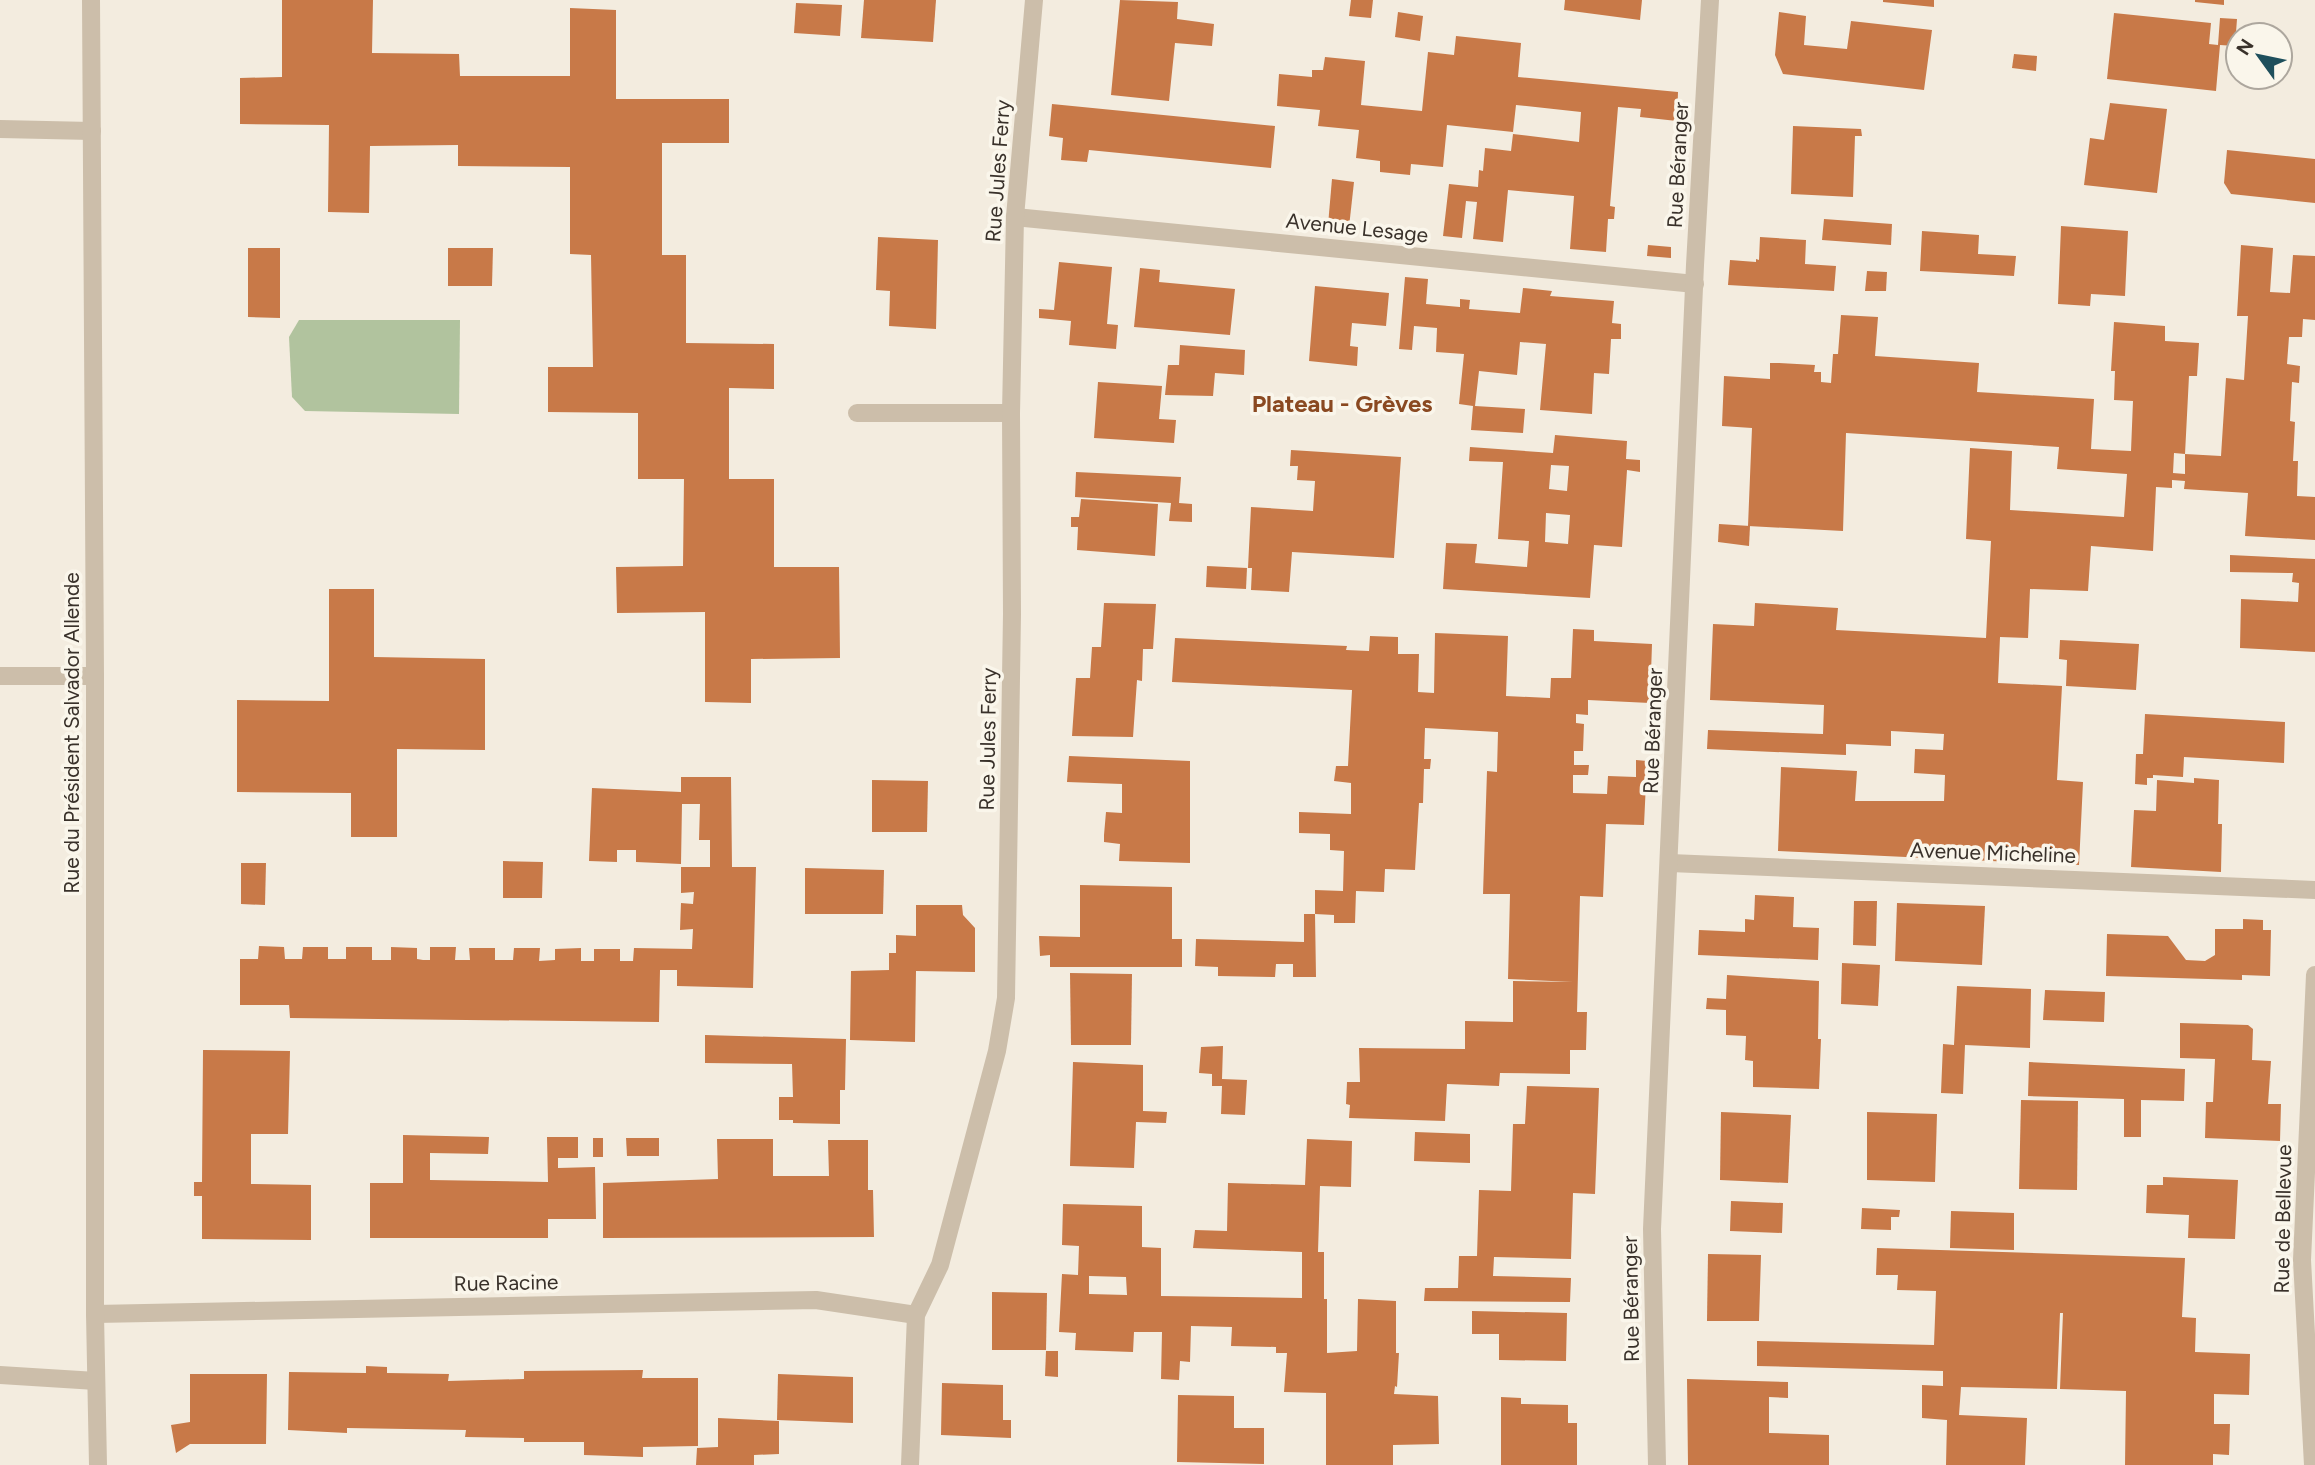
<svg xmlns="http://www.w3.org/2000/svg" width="2315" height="1465" font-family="Figtree,sans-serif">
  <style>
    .green { fill: #b1c39e }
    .building { fill: #c87948; fill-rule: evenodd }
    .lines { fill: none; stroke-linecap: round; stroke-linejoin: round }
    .service { stroke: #ccbeaa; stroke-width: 18 }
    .minor { stroke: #ccbeaa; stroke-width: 18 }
    .tertiary { stroke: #ccbeaa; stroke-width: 18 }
    .labels { text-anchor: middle; stroke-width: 7; stroke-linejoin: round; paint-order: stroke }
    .street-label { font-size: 21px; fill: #39312a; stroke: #faf6eb }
    .quarter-label { font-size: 24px; font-weight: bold; fill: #8a4921; stroke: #faf6eb }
  </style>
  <rect width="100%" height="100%" fill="#f3ecdf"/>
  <!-- green -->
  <path class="green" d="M299,320H460L459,414L305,411L292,397L289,337Z"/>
  <!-- building -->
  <g class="building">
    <path d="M282,0H373L372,53L459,54L460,76H570V8L616,10V99H729V143H662V255H686V343L774,344V389L729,388V479H774V567H839L840,658L751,659V703L705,702V612L617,613L616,567L683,566L684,479H638V413L548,412V367H593L591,255L570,254V167L458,166V145L370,146L369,213L328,212L329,125L240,124V78L282,77Z"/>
    <path d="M864,0H936L933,42L861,38Z"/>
    <path d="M1120,0L1178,2L1177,19L1214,24L1212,46L1175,43L1169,101L1111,95Z"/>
    <path d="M1351,0H1373L1371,18L1349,16Z"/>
    <path d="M1565,0H1642L1640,20L1564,10Z"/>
    <path d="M1883,0H1934V7L1883,2Z"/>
    <path d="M2195,0H2224V5L2195,2Z"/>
    <path d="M796,3L842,5L840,36L794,33Z"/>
    <path d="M1398,12L1423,16L1420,41L1395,37Z"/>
    <path d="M1779,12L1806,16L1804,45L1847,49L1851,21L1932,30L1924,90L1783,74L1775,55Z"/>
    <path d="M2114,13L2211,23L2209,44L2218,45L2220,18L2237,19L2235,46L2220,45L2216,91L2107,79Z"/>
    <path d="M1456,36L1521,43L1518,77L1678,92L1677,121L1640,117L1641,109L1618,107L1610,206L1615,207L1614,219H1608L1606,252L1570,249L1574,196L1508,190L1503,242L1473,239L1477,202L1466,201L1462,238L1443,236L1449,184L1478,187L1479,170L1483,171L1485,148L1511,151L1513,134L1579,142L1581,112L1516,105L1513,132L1447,125L1443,167L1411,164L1410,175L1380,172V161L1356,158L1359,130L1318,126L1320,110L1277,106L1279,74L1312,77V70H1323L1325,57L1365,61L1361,105L1422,111L1428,52L1454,55Z"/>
    <path d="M2014,54L2037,56L2036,71L2012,68Z"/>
    <path d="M2110,103L2167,109L2157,193L2084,185L2090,138L2104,140Z"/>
    <path d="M1052,104L1275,126L1271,168L1089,150L1087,162L1061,160L1063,138L1049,136Z"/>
    <path d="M1793,126L1861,129L1862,136H1855L1853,197L1791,194Z"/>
    <path d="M2227,150L2315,159V203L2231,194L2224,183Z"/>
    <path d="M1332,179L1354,182L1349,227L1328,225Z"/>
    <path d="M1824,219L1892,224L1891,245L1822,240Z"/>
    <path d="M2061,226L2128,231L2125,296L2091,294L2090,306L2058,304Z"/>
    <path d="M1922,231L1979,235L1978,254L2016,256L2014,276L1920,271Z"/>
    <path d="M878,237L938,240L936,329L889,326L890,291L876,290Z"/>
    <path d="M1760,237L1806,240L1805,264L1836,266L1834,291L1728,285L1730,260L1756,262V259L1759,260Z"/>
    <path d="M1648,245L1671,247V258L1647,256Z"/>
    <path d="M2241,245L2273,248L2270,292L2290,293L2293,255L2315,256V320L2303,319L2302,337H2289L2287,364L2300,366L2299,383L2292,382L2290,421L2295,422L2293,461H2298L2297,496L2315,497V540L2245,536L2248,493L2184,489L2185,481L2172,480V488L2156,487L2153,551L2091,546L2088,591L2030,589L2028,638L2000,637L1998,683L2062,686L2057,780L2083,782L2079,865L1778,851L1781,767L1857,771L1855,801H1944L1945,775L1914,773L1915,749L1943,750L1944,734L1891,731V746L1846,744V755L1707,749L1708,730L1823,734L1824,705L1710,700L1713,624L1754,626L1755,603L1838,608L1836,630L1986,638L1991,541L1966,539L1970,448L2012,451L2010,510L2124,517L2127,474L2057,469L2059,447L1846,433L1843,531L1748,526L1752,428L1722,426L1724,376L1770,379V363H1779L1815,365L1814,372H1821V382L1831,383L1833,354H1838L1841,315L1878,317L1875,356L1979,363L1977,392L2094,399L2091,449L2131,451L2133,401L2114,400L2115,371H2111L2114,322L2165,326V341L2199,343L2197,376H2189L2185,454L2221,456L2226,378L2244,380L2248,316H2237ZM2174,453L2185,454V474L2173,473Z"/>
    <path d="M248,248H280V318L248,317Z"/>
    <path d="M448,248H493L492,286H448Z"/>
    <path d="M1059,262L1112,267L1107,324L1118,325L1116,349L1069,345L1071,321L1039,318V309L1054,310Z"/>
    <path d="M1140,268L1160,270L1159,282L1235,289L1230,335L1134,327Z"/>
    <path d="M1867,271L1887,272L1886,291H1865Z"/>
    <path d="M1405,277L1428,279L1426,304L1460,307V299L1470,300L1469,309L1520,313L1523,288L1552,291L1550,296L1614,301L1612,323L1621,324V339H1611L1609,374L1594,373L1592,414L1540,410L1546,344L1520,342L1517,375L1479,371L1475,406L1525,409L1523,433L1471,430L1473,406L1459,404L1464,354L1436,352L1437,328L1414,326L1412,350L1399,349Z"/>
    <path d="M1315,286L1389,293L1386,326L1352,323L1350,346L1358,347L1357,366L1309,361Z"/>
    <path d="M1180,345L1245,350L1244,375L1215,373L1213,396L1165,395L1168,365H1179Z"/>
    <path d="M1098,382L1162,386L1159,419L1176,420L1174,443L1094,438Z"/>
    <path d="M1555,435L1627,441L1626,459L1640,460V472L1627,470L1622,547L1594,545L1590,598L1443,589L1446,543L1477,544L1475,563L1527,567L1529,541L1498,539L1503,462L1469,461L1470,447L1553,453ZM1551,465L1569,466L1567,491L1549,489ZM1546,513L1570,515L1568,544L1545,542Z"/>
    <path d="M1291,450L1401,457L1394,558L1292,552L1289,592L1251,590L1252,568H1248L1251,507L1313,511L1315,481L1297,480L1298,466H1290Z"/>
    <path d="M1076,472L1181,477L1179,503L1192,504V522L1169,521L1171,503L1075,497Z"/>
    <path d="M1081,499L1158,504L1155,556L1077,550L1078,527H1071V517H1079Z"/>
    <path d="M1719,524L1750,526L1749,546L1718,542Z"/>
    <path d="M2230,555L2315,559V652L2240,648L2241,599L2298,602L2299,583L2292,582L2293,573L2230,572Z"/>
    <path d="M1207,566L1247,568L1246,589L1206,587Z"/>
    <path d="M329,589H374V657L485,659V750L397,749V837H351V793L237,792V700L329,701Z"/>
    <path d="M1104,603L1156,604L1153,649H1143L1142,681L1137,680L1133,737L1072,736L1076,678H1090L1092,647H1101Z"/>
    <path d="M1573,629L1594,630V641L1652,644L1650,703L1588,700V715L1576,714V723L1584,724L1583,751H1574V765H1589L1588,775H1573V793L1607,794L1608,776L1636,777V760L1647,761L1644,825L1606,824L1603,897L1580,896L1577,1012H1587L1586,1050H1570V1074L1500,1073L1499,1086L1447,1084L1445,1121L1349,1118L1350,1105L1346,1104L1347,1082H1360L1359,1048L1465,1049V1021L1513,1022V981L1573,982L1508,979L1510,894H1483L1487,771L1497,772L1498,732L1425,728L1424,759H1431L1430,769H1424L1423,803H1419L1415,870L1385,869L1384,892L1356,891L1355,923H1334V915L1315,914V890L1343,891L1344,851L1330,850V834L1299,833V812L1351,814V783L1334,781L1336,766H1348L1352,690L1172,682L1175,638L1347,646L1346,650L1369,651L1370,636L1398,637V654H1419L1418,692L1434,693L1435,633L1508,636L1506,696L1550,698L1551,678H1571Z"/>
    <path d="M2060,640L2139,644L2136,690L2066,686L2067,660L2059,659Z"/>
    <path d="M2145,714L2285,722L2284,763L2184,757L2183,777L2153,775V778H2147V785L2135,784L2136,754H2143Z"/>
    <path d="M1069,756L1190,761V863L1119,861L1120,844L1104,842V835L1106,812L1122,813V784L1067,782Z"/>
    <path d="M681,777H731L732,867H756L753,988L677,986V970H660L659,1022L290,1018L289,1005H240V959H258L259,946L284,947L285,959H302L303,947H328V959H346V947H372V960H391V947L417,948V959L423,960H430V947H456L455,960H470L469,948H495V960H513L514,948H540L539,961L555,960V949L581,948V961H594V949H620V961H633L634,948L692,949L693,929L680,930L681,903L693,904L694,892L681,893V867H710V840H699L700,804H682L681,864L636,862V850H617V862L589,861L592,788L681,792Z"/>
    <path d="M2194,778L2219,780L2218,824H2222L2221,872L2131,867L2134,810L2156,811L2157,780L2194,783Z"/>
    <path d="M872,780L928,781L927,832H872Z"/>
    <path d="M503,861L543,862L542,898H503Z"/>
    <path d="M241,863H266L265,905L241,904Z"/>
    <path d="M805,868L884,870L883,914H805Z"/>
    <path d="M1080,885L1172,887V939H1182V967H1050V955L1040,956L1039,936L1080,937Z"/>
    <path d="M1755,895L1794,897L1793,927L1819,928L1818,960L1698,955L1699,930L1745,932V919L1754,920Z"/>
    <path d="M1854,901H1877L1876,946L1853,945Z"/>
    <path d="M1897,903L1985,906L1982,965L1895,961Z"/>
    <path d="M916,905H962L963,915L975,928V972L916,971L915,1042L850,1040L851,971L889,970V953H896V935L916,936Z"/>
    <path d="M1304,914H1315L1316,977H1293V964H1276L1275,977L1218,976V967L1195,966L1196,939L1304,942Z"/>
    <path d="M2243,919L2263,920V930H2271L2270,976L2242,975V980L2106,976L2107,934L2168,936L2186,960L2205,961L2215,955V929H2243Z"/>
    <path d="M1842,963L1880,965L1878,1006L1841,1004Z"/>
    <path d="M1070,973L1132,974L1131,1045H1071Z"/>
    <path d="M1727,975L1819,981L1818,1039H1821L1819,1089L1753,1087V1061L1745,1060L1746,1036L1726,1035V1010L1706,1009L1707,998L1726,999Z"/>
    <path d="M1957,986L2031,989L2030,1048L1965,1045L1963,1094L1941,1093L1943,1044L1954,1045Z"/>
    <path d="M2045,990L2105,992L2104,1022L2043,1020Z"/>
    <path d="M2180,1023L2248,1025L2253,1029L2252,1060L2271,1061L2268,1104H2281L2280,1141L2205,1138L2206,1102H2213L2215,1059L2180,1058Z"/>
    <path d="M705,1035L846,1039L845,1090H840V1124L793,1123V1120H779V1097H793L792,1064L705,1063Z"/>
    <path d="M1223,1046L1222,1079L1247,1080L1245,1115L1221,1114L1222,1086H1212V1074L1199,1073L1201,1047Z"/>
    <path d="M203,1050L290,1051L288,1134H251V1184L311,1185V1240L202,1239V1196H194V1182H202Z"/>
    <path d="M1073,1062L1143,1065V1111L1167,1112L1166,1123L1136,1122L1134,1168L1070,1166Z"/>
    <path d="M2029,1062L2185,1069L2184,1101L2141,1100V1137H2124V1099L2028,1096Z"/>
    <path d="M1527,1086L1599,1088L1595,1194L1573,1193L1571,1259L1494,1257L1493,1276L1571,1278L1570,1302L1424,1301L1425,1288H1458L1459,1256H1477L1479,1190L1511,1191L1513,1124H1525Z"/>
    <path d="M2021,1100L2078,1101L2077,1190L2019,1189Z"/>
    <path d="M1721,1112L1791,1115L1788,1183L1720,1180Z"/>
    <path d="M1867,1112L1937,1114L1935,1182L1867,1180Z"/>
    <path d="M1415,1132L1470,1134V1163L1414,1161Z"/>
    <path d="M403,1135L489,1137L488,1154L430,1153V1180L548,1182L547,1137H578V1158H558V1168L595,1167L596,1219H548V1238H370V1183H403Z"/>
    <rect x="593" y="1138" width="10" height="19"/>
    <path d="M626,1138H659V1156H627Z"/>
    <path d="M717,1139H773V1176H829L828,1140H868V1190H873L874,1237L603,1238V1183L718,1179Z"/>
    <path d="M1307,1139L1352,1141L1351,1187L1320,1186L1318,1252H1324V1299H1327V1353L1357,1351L1358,1299L1396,1301V1353H1399L1397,1387L1395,1386L1394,1394L1438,1396L1439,1444L1393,1445V1465H1326V1393L1284,1392L1287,1353H1276V1347L1231,1346L1232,1327L1191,1326L1190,1362L1180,1361L1179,1380L1161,1379L1162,1332H1134L1133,1352L1075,1350L1076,1333L1059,1332L1062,1274L1078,1275L1079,1246L1062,1245L1063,1204L1142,1206V1247L1161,1248V1296L1302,1298V1252L1193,1248L1195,1230L1227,1231L1228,1183L1305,1185ZM1089,1276L1126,1277L1127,1295L1089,1294Z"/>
    <path d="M2163,1177L2238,1180L2235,1239L2188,1238L2189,1215L2146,1213L2147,1185H2163Z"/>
    <path d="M1731,1201L1783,1203L1782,1233L1730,1231Z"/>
    <path d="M1862,1208L1900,1210L1899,1217H1891V1230L1861,1229Z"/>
    <path d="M1951,1211L2014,1213V1250L1950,1248Z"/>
    <path d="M1877,1248L2185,1258L2182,1317L2196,1318L2195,1352L2250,1354L2249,1395L2214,1394V1424H2230L2229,1455L2213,1454V1465H2125L2126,1391L2060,1389L2063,1313H2060L2057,1389L1961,1387L1959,1415L2027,1418L2025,1465H1946L1947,1420L1922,1418V1385L1943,1386V1371L1757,1366V1341L1934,1345L1936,1291L1897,1290L1898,1275H1876Z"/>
    <path d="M1708,1254L1761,1255L1759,1321H1707Z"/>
    <path d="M992,1292L1047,1293L1046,1350H992Z"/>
    <path d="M1472,1311L1567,1313L1566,1361L1499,1360V1334H1472Z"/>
    <path d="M1046,1351H1058V1377L1045,1376Z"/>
    <path d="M366,1366L387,1367V1373L449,1374L448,1381L524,1379V1371L643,1370L642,1378H698V1446L643,1447V1457L584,1455V1442H524V1438L465,1437L466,1430L347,1428V1433L288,1430L289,1372L366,1373Z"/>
    <path d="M190,1374H267L266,1444H190L176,1453L171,1425L190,1422Z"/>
    <path d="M778,1374L853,1377V1423L777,1420Z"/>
    <path d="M1687,1379L1788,1382V1398L1769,1397V1433L1829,1435V1465H1688Z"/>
    <path d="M942,1383L1003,1385V1420H1011V1438L941,1435Z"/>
    <path d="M1178,1395L1234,1396V1428H1264V1464L1177,1462Z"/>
    <path d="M1501,1397L1521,1398V1404L1568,1405V1423H1577V1465H1501Z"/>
    <path d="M718,1418L779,1421V1454L754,1455V1465H696L697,1448L718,1447Z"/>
  </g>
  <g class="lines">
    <!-- service -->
    <g class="service">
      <path d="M0,129L92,131"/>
      <path d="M857,413H1011"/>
      <path d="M0,1375L96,1381"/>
    </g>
    <!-- minor -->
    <g class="minor">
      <path d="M1015,217L1695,284"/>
      <path d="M0,676H95"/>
      <path d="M1670,863L2315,890"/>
      <path d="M95,1314L816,1300L916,1315"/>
      <path d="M910,1465L916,1315L940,1265L997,1051L1006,998L1012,614L1011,413L1015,217L1034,0"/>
      <path d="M1657,1465L1652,1229L1695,265L1710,0"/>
      <path d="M2313,1465L2302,1260L2315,975"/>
    </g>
    <!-- tertiary -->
    <path class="tertiary" d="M91,0L95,676V1314L98,1465"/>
  </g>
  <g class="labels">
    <!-- street labels -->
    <g class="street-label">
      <text transform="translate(1678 165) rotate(-87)" y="7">Rue Béranger</text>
      <text transform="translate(998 171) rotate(-86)" y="7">Rue Jules Ferry</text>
      <text transform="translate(1357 228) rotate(6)" y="7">Avenue Lesage</text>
      <text transform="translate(1653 731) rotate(-88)" y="7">Rue Béranger</text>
      <text transform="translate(72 733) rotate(-90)" y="7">Rue du Président Salvador Allende</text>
      <text transform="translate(988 739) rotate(-89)" y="7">Rue Jules Ferry</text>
      <text transform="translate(1993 853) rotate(2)" y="7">Avenue Micheline</text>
      <text transform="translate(2283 1219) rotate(-89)" y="7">Rue de Bellevue</text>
      <text transform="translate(506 1283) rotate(-1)" y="7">Rue Racine</text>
      <text transform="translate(1631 1299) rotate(-91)" y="7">Rue Béranger</text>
    </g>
    <!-- quarter labels -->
    <g class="quarter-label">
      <text x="1342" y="412">Plateau - Grèves</text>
    </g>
  </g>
  <!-- north arrow -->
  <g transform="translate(2259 56) rotate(303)"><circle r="33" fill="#faf6eb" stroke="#ada79e" stroke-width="2"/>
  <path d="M0-5L12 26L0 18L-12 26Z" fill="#1e4f5c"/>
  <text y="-10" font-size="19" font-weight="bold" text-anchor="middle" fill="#39312a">N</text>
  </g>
</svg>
